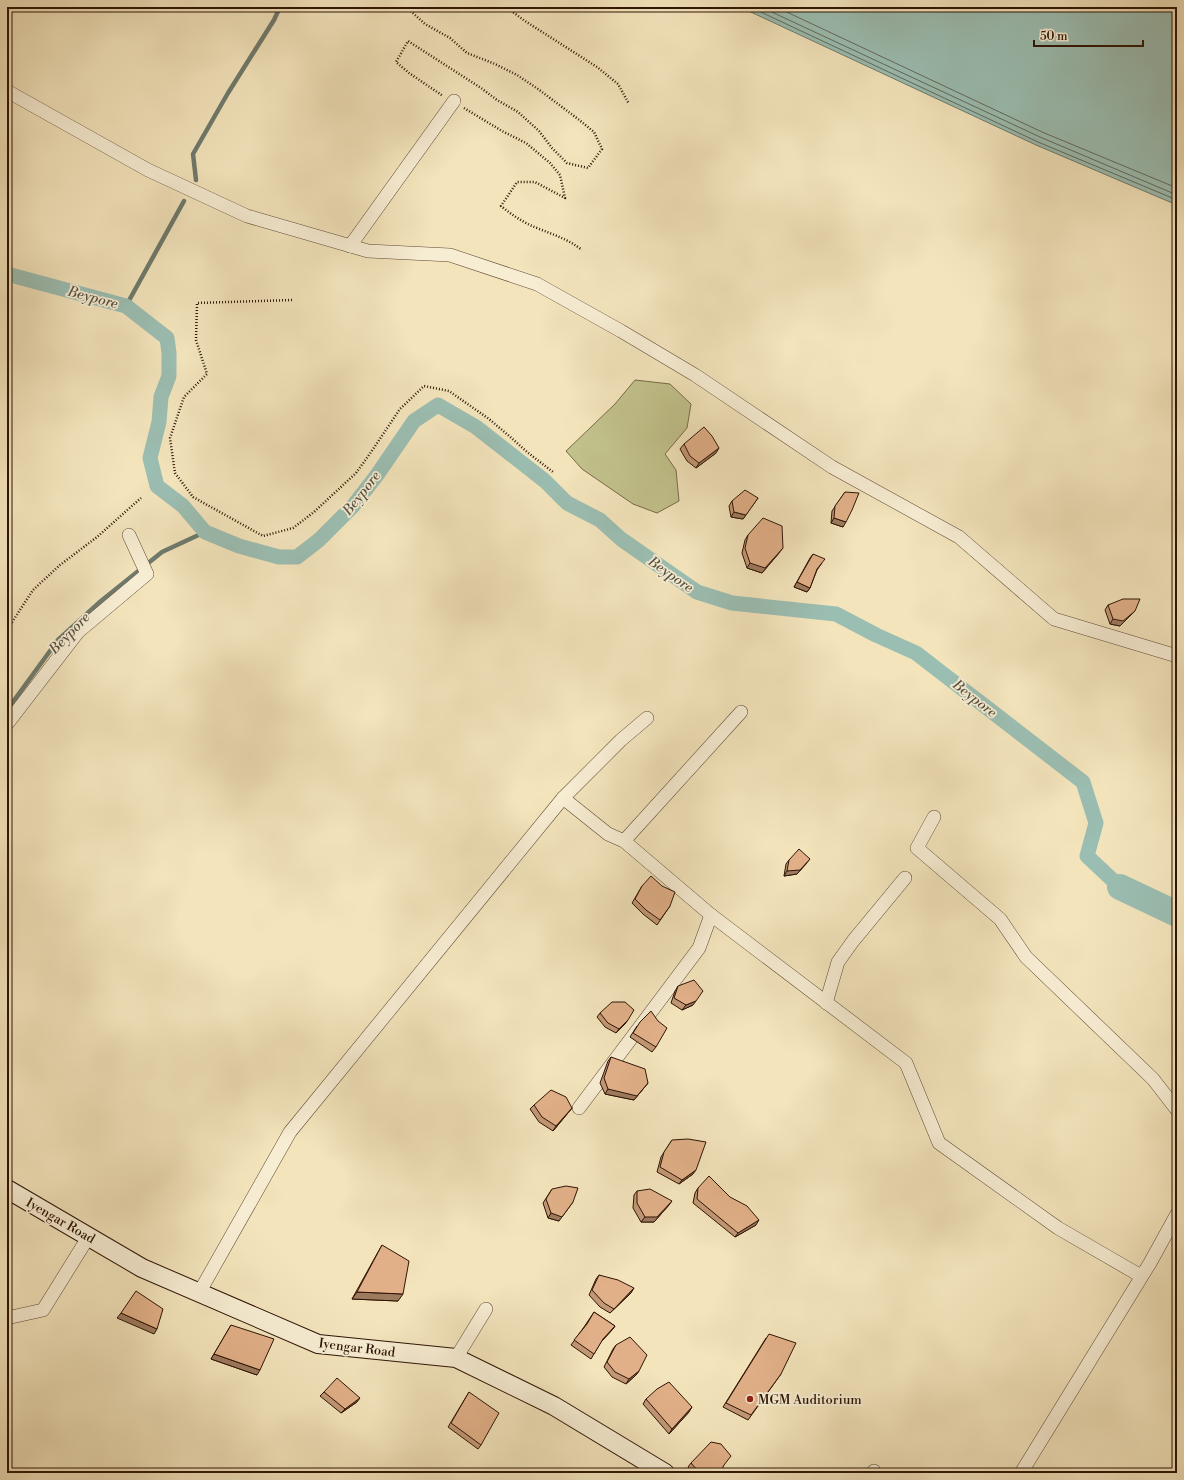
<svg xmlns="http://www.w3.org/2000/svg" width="1184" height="1480" font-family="'Libre Bodoni',serif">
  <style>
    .green { fill: #c2c28c; stroke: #786b48 }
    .water { fill: #9bbeb2; stroke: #6f7a6d }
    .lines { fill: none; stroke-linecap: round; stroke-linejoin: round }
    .shore { stroke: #64695c; stroke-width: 1 }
    .stream { stroke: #6f7a6d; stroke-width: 4.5 }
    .canal { stroke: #9bbeb2; stroke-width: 15 }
    .river { stroke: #9bbeb2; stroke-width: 26 }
    .minor-casing { stroke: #5f4833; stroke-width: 14 }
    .secondary-casing { stroke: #2e1405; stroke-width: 20 }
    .path { stroke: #2e1405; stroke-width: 2.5; stroke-dasharray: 1 2; stroke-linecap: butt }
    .minor { stroke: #f7edd3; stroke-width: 13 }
    .secondary { stroke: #f7edd3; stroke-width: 18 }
    .wall { fill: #c29775; stroke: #2e1405 }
    .shaded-wall { fill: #9e7b5f; stroke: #2e1405 }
    .building { fill: #e1b088; stroke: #2e1405 }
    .poi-dot { fill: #8f2418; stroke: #f7edd3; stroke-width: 1.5 }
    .labels { text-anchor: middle; stroke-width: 3.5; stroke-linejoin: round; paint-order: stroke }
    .street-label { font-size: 13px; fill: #2e1405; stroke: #f7edd3 }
    .poi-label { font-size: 13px; fill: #2e1405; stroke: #f7edd3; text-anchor: start }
    .water-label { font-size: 14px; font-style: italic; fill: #545042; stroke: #f7edd3 }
  </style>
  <rect width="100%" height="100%" fill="#f3e4bc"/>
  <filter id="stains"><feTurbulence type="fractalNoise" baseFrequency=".005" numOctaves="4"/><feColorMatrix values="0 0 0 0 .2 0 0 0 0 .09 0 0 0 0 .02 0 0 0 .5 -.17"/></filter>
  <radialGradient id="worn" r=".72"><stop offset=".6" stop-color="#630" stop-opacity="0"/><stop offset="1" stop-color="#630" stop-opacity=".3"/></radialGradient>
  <!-- green -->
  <path class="green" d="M635,380L670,384L691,404L687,428L665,454L676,470L679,501L657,513L633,504L582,469L566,451L615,404Z"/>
  <!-- water -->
  <path class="water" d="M740,7H1177V205L1036,145Z"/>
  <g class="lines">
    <!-- shore -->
    <g class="shore">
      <path d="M750,7L1038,142L1177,200"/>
      <path d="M761,7L1040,137L1177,195"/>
      <path d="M776,7L1042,132L1177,188"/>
    </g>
    <!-- stream -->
    <g class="stream">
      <path d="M196,180L193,154L228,93L274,20L280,7"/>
      <path d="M126,306L184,201"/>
      <path d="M7,710L58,640L101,601L162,552L205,532"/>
    </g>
    <!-- canal -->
    <path class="canal" d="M7,274L126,306L167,338L169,353V376L161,397L159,422L150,458L157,486L183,506L205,532L239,546L279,557H297L319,540L353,506L377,475L414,421L438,405L476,427L545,481L567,503L600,520L621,539L697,592L732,603L836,614L876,635L916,653L1083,782L1096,823L1087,856L1120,887"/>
    <!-- river -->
    <path class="river" d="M1120,887L1177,914"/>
    <!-- minor casing -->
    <g class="minor-casing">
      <g id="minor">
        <path d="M7,91L148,170L247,216L368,251L450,255L537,284L621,331L695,375L832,467L959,537L1054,619L1177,656"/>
        <path d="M350,246L454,101"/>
        <path d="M7,724L78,632L147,574L129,535"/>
        <path d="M934,817L917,848L1000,919L1026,957L1153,1079L1177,1110"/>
        <path d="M624,841L608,834L563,798L621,740L647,718"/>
        <path d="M711,915L906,1063L939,1143L1058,1228L1141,1276"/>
        <path d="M826,1003L838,962L853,941L905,878"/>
        <path d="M579,1108L699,948L711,915L624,841L741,712"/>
        <path d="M199,1293L290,1132L563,798"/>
        <path d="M7,1318L43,1310L89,1236"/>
        <path d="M456,1358L486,1309"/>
        <path d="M872,1473L874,1471"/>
        <path d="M1021,1473L1150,1263L1177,1214"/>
      </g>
    </g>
    <!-- secondary casing -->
    <g class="secondary-casing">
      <path id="secondary" d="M7,1189L142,1268L318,1344L456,1358L554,1406L665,1473"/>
    </g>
    <!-- path -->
    <g class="path">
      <path d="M406,7L425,24L450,38L467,53L495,64L517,75L538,89L578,119L594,132L602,149L588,168L567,163L552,148L539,131L518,112L497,100L481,88L408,41L396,62L409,73L443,96"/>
      <path d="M506,7L525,21L597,67L618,84L629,104"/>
      <path d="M464,108L502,131L526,143L550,163L560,175L565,198L535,182H517L501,206C512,215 524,223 537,228C554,235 568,239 582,250"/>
      <path d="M292,300L197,303L196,340L207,374L184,397L170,438L175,473L193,497L263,536L293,528L314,512L356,473L369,455L400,409L424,386L449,391L489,419L508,435L527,452L553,472"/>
      <path d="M7,630L33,590L60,565L97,537L141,498"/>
    </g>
    <!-- minor -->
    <use href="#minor" class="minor"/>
    <!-- secondary -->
    <use href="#secondary" class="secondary"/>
  </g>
  <!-- wall -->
  <g class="wall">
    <path d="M684,444L716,453L696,468L687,461L680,449Z"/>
    <path d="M845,492L843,527L831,523L832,511Z"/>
    <path d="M758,498L743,519L731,517L729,506L732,501Z"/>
    <path d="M748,535L780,552L762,573L747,568L742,553L745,540Z"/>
    <path d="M813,554L822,563L817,570L810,588L807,592L794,587L810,558Z"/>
    <path d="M1108,605L1135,611L1120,626L1110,624L1105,610Z"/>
    <path d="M789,860L807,863L797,874L784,876L786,864Z"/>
    <path d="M642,886L670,906L657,925L643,914L632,903Z"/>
    <path d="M678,986L693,1005L682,1010L671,1003L675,991Z"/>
    <path d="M600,1013L625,1024L616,1033L605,1027L597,1017Z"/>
    <path d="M637,1026L656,1047L652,1052L630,1037Z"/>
    <path d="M611,1057L648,1083L634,1100L605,1094L600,1083L608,1061Z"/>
    <path d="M534,1105L572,1108L553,1131L539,1122L530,1109Z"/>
    <path d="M672,1140L693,1174L679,1184L657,1172L661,1157Z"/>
    <path d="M698,1188L756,1225L735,1237L693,1203L695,1193Z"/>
    <path d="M552,1189L559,1221L548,1218L543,1203Z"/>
    <path d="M637,1191L669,1205L654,1222H641L633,1208L634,1195Z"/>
    <path d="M382,1245L398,1301L352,1299L378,1252Z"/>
    <path d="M599,1275L631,1293L610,1313L600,1307L589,1295L596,1279Z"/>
    <path d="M594,1312L615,1326L612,1330L601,1342L591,1359L571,1345L584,1327Z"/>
    <path d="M231,1325L257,1375L211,1359Z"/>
    <path d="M766,1338L781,1374L748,1420L723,1407Z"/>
    <path d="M616,1345L639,1371L636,1375L626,1384L612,1377L604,1367L613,1349Z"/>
    <path d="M324,1392L357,1402L341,1413L320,1396Z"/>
    <path d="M469,1392L481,1445L478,1449L448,1427Z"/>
    <path d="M646,1399L689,1412L669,1434L643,1404Z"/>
    <path d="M691,1463L723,1466L720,1473H693L688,1467Z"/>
  </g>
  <!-- shaded-wall -->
  <g class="shaded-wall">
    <path d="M719,448L716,453L696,468L699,463Z"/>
    <path d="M734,512L746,515L743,519L731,517Z"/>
    <path d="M834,518L846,522L843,527L831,523Z"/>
    <path d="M783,548L762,573L747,568L750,563Z"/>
    <path d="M797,582L810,588L807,592L794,587Z"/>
    <path d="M1135,611L1120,626L1110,624L1113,619Z"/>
    <path d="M810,859L797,874L784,876L787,871Z"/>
    <path d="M696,1001L693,1005L682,1010L686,1005Z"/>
    <path d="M628,1020L625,1024L616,1033L619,1029Z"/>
    <path d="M648,1083L634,1100L605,1094L608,1089Z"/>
    <path d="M572,1108L568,1113L553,1131L556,1126Z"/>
    <path d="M696,1170L693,1174L679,1184L682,1180Z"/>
    <path d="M672,1201L669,1205L654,1222H641L645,1217Z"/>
    <path d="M573,1202L559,1221L548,1218L551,1213Z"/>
    <path d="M759,1220L756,1225L735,1237L738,1233Z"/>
    <path d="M634,1288L631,1293L610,1313L614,1309Z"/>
    <path d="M357,1292L403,1294L398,1301L352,1299Z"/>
    <path d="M121,1313L157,1329L154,1334L117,1318Z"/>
    <path d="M615,1326L612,1330L600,1343L603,1339Z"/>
    <path d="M214,1354L260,1370L257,1375L211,1359Z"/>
    <path d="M639,1371L636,1375L626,1384L629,1379Z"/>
    <path d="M360,1398L357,1402L341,1413L345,1409Z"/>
    <path d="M692,1407L689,1412L669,1434L672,1429Z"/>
  </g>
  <!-- building -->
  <g class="building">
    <path d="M704,427L712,436L719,448L699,463L690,456L684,444Z"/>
    <path d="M745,490L758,498L746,515L734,512L732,501Z"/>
    <path d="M845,492L859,493L852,510L846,522L834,518L835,506Z"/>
    <path d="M763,518L782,526L783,548L765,568L750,563L745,548L748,535Z"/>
    <path d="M813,554L825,559L817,569L810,588L797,582Z"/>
    <path d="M1123,599H1140L1135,611L1123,621L1113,619L1108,605Z"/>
    <path d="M799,849L810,859L800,870L787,871L789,860Z"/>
    <path d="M651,876L662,886L675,892L670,906L660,920L646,910L635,899L642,886Z"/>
    <path d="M694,980L703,991L696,1001L686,1005L674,998L678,986Z"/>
    <path d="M612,1002H625L634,1010L628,1020L619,1029L608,1023L600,1013Z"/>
    <path d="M651,1011L658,1021L667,1028L656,1047L633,1033L640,1022Z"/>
    <path d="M611,1057L645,1069L648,1083L637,1096L608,1089L604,1078Z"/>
    <path d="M551,1090L566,1097L572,1108L556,1126L542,1117L534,1105Z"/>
    <path d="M688,1139L706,1142L696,1170L682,1180L660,1167L664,1152L672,1140Z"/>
    <path d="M709,1176L730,1197L747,1206L759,1220L738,1233L697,1199L698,1188Z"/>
    <path d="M566,1186L578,1188L573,1202L562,1217L551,1213L546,1199L552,1189Z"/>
    <path d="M650,1189L672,1201L657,1217H645L637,1203V1191Z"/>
    <path d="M382,1245L409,1261L403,1294L357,1292Z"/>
    <path d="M599,1275L618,1280L634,1288L614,1309L604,1303L592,1290Z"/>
    <path d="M136,1291L163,1309L157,1329L121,1313Z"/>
    <path d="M594,1312L615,1326L603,1339L594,1354L574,1340L587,1324Z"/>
    <path d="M231,1325L274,1339L260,1370L214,1354Z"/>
    <path d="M769,1334L796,1343L781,1374L751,1415L726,1403Z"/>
    <path d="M630,1337L647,1355L639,1371L629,1379L615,1372L607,1362L616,1345Z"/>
    <path d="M337,1378L360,1398L345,1409L324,1392Z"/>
    <path d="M669,1382L692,1407L672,1429L646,1399L657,1389Z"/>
    <path d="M469,1392L499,1413L481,1445L451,1423Z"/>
    <path d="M711,1442L721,1444L731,1456L724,1465L720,1473H703L698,1471L691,1463Z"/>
  </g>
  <!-- markers -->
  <circle class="poi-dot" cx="750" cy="1399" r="4"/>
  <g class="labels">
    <!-- street labels -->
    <g class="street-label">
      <text transform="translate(61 1220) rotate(30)" y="5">Iyengar Road</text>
      <text transform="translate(357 1347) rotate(7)" y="5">Iyengar Road</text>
    </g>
    <!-- poi labels -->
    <g class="poi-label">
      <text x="758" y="1404">MGM Auditorium</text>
    </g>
    <!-- water labels -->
    <g class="water-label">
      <text transform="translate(93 297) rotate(15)" y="5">Beypore</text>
      <text transform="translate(361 493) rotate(-52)" y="5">Beypore</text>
      <text transform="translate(671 574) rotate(35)" y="5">Beypore</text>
      <text transform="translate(69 633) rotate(-46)" y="5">Beypore</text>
      <text transform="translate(975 698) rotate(38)" y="5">Beypore</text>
    </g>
  </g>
  <!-- margin -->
  <rect width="1184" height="1480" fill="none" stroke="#f3e4bc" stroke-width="24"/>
  <rect x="8" y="8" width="1168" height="1464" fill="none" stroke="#2e1405" stroke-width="2"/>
  <rect x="12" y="12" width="1160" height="1456" fill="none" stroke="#2e1405"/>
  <!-- scale -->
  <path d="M1034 40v6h109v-6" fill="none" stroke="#2e1405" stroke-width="2"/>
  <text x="1040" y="40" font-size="12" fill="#2e1405" stroke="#f7edd3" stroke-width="3" paint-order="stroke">50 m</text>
  <rect width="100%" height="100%" filter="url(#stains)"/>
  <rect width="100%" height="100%" fill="url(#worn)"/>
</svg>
